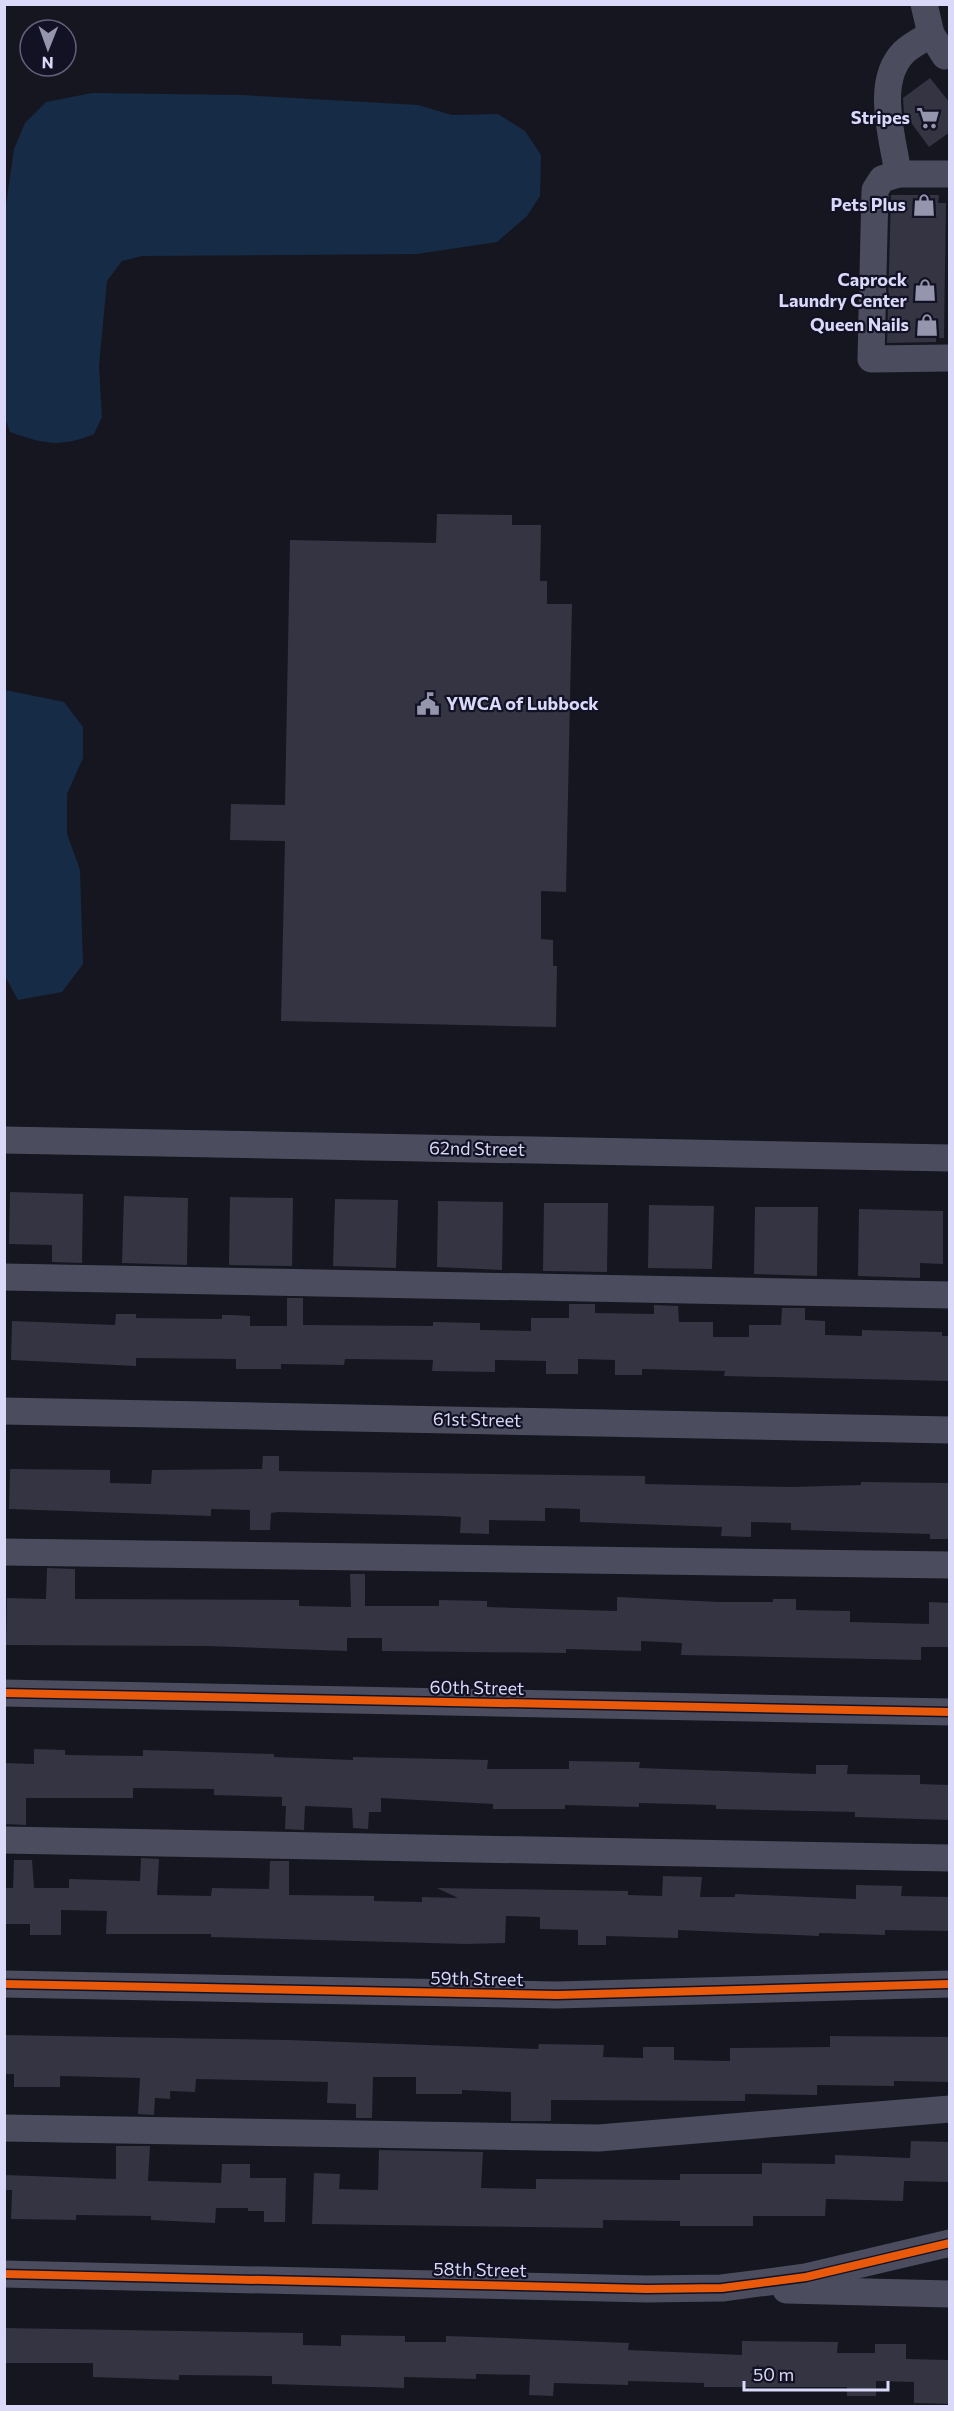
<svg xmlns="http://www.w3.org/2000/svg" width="954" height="2411" font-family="Commissioner,sans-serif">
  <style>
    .water { fill: #162b45 }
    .building { fill: #343442 }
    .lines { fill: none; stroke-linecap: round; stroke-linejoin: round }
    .minor { stroke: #4c4c5f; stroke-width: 27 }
    .cycleway-casing { stroke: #131224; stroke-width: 11 }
    .cycleway { stroke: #e8590c; stroke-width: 8 }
    .labels { text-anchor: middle; stroke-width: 4.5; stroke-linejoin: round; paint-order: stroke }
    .poi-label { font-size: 18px; font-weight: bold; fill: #dad9fa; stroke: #131224; text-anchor: end }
    .street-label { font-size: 18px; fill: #dad9fa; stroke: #131224 }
  </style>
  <rect width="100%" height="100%" fill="#161620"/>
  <!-- water -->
  <g class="water">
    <path d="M92,93L241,95L418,105L452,115L498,114L525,131L541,155L540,196L527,216L497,242L417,254L142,256L122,261L107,281L99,366L102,417L94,434C60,448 44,444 10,432L5,418L4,219L14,149L25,123L46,102Z"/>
    <path d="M5,690L64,702L83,727V758L67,794V834L80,870L83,964L62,992L18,1000L6,978L4,939Z"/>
  </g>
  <!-- building -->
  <g class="building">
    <path d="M930,78L950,103V132L929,147L904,113L903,98Z"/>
    <path d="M891,195H939L938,203H946L944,338H936V342L887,343Z"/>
    <path d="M437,514L512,515V525H541L540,581H547V604H572L566,892L541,891V939L553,940V966H557L556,1027L281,1021L285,841L230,840L231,804L285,805L290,540L436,543Z"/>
    <path d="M10,1192L83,1194L82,1263L52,1262V1245L9,1244Z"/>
    <path d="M124,1196L188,1198L187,1265L122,1263Z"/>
    <path d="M230,1197L293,1198L292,1266L229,1265Z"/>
    <path d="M335,1199L398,1200L396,1268L333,1266Z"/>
    <path d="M438,1201L503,1202L502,1270L437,1267Z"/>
    <path d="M544,1203H608L607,1272L543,1271Z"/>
    <path d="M649,1205L714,1206L712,1269L648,1268Z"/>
    <path d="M755,1207H818L817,1276L754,1274Z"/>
    <path d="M859,1209L943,1211V1264L920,1263V1278L858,1276Z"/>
    <path d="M287,1298H303V1325L433,1326V1322L480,1323V1330L531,1331V1318H569V1304H595V1313L654,1314V1305L678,1306L679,1322H713V1337H749V1325H781L782,1308H805V1320L825,1321V1335L862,1336V1330L942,1332V1336H950V1381L724,1376L725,1371L642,1369V1375H615V1360L578,1359V1374H546V1361L495,1360V1372L432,1371L433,1360L345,1359L344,1365L281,1364V1369H236V1359L136,1358V1366L11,1360L12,1321L115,1325L116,1314H136V1318L222,1319V1315H232L250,1316V1326H287Z"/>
    <path d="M263,1456H279V1471L645,1476V1484L791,1487L861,1485V1482L950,1483V1539H930V1534L791,1530V1523L751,1522V1537L721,1536L722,1527L580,1522V1509L545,1508V1521L489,1520V1534L460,1533L461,1517L445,1516L278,1512L271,1513L270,1530H250V1510L211,1509V1516L9,1509L10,1469L110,1470V1483L151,1484L152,1470L262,1469Z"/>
    <path d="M47,1568L75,1569V1599L299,1600V1606L351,1607L350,1574H365V1606H439V1600L487,1601V1607L617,1611V1597L719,1602H773V1599H796V1610L850,1611V1622L929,1624V1602L950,1603V1647H921V1660L681,1655L682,1643L641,1641V1651L566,1649V1653L382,1651V1638H347V1651L208,1646L6,1645L7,1598L46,1599Z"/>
    <path d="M34,1749L65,1750V1755L143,1756V1750L274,1754V1757L353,1760V1757L488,1760L487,1769H569V1761L640,1762L639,1768L816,1774V1765H848L847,1774L920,1775V1784L950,1785V1820L855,1817V1812L716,1809V1805L639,1803V1807L565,1805V1809H493V1804L381,1798V1812H369L368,1829L353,1828L352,1808L305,1806L304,1830L285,1829L286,1806H282V1797L214,1795V1789L133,1788V1798H26V1825L4,1824V1763L34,1764Z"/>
    <path d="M141,1858L159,1859L157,1895L211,1896L212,1888L269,1889L270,1861H289V1895L374,1896V1901L422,1902V1897L458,1898L437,1888L628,1891V1895L662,1896L663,1876L702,1877L700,1897H735V1894L856,1899V1885L902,1886L901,1896L950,1897V1931L885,1930V1935L819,1933V1936L678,1930V1938L606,1936V1945H578V1930L540,1929V1917L506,1916L505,1943L466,1944L211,1937V1934H106L107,1911L61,1910V1935H30V1924H4V1888H13L14,1860H32L34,1888H69V1879L140,1881Z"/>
    <path d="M4,2035L288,2040L538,2049L539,2044L604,2045L603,2057L643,2058V2047H674V2060L730,2061V2048L830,2047V2036L950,2037V2082L894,2081V2086L817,2085V2095L745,2094V2101L551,2100V2121H511V2092L462,2090V2094H416V2077H373L372,2118H356V2104L327,2103L328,2082L196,2079L195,2092L170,2091V2099L155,2098L154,2115L138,2114L140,2078L60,2076V2087H14V2074H4Z"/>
    <path d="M911,2141L950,2142V2182L904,2181L903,2201L826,2199L825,2216H753V2226H680V2221L603,2220V2228L312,2224L314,2173L340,2174L339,2189L378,2190L379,2150L483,2152L481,2188L536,2189V2179L680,2180V2174H762V2163L835,2164V2155L910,2158Z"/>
    <path d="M116,2146H150L148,2181L221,2183L222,2164H250V2178H286L285,2222H264V2211H248V2208H216L215,2223L151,2220V2216L76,2215V2220L11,2219L12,2190H4V2175L116,2179Z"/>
    <path d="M4,2328L303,2333V2345L341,2346V2335L405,2336V2342H446V2336L477,2337L629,2343L628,2350L742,2355V2341L838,2342L837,2353H875V2344H906V2359L950,2360V2404L914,2403V2382L876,2381V2396H847V2387H704V2383L628,2381V2385L554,2383L553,2396L529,2395L530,2375L476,2374V2379L404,2377V2388L272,2384V2376L179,2375V2380L93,2377V2363H4Z"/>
  </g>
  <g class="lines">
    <!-- minor -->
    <g class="minor">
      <path d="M924,4L931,34L945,56L950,52"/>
      <path d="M898,174C893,137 874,82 904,52C911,45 922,40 931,34"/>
      <path d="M950,174H898L882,179L875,190L871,359L950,358"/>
      <path d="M4,1140L950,1158"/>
      <path d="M4,1277L950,1295"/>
      <path d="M4,1411L950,1430"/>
      <path d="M4,1552L950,1565"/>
      <path d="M4,1693L950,1712"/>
      <path d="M4,1840L950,1858"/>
      <path d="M4,1984L557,1995L950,1984"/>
      <path d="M4,2128L599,2138L950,2109"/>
      <path d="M4,2274L647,2289L722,2288L806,2277L950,2243"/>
      <path d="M786,2290L950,2294"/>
    </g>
    <!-- cycleway casing -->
    <g class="cycleway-casing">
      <g id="cycleway">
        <path d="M4,1693L950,1712"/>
        <path d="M4,1984L557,1995L950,1984"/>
        <path d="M4,2274L647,2289L722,2288L806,2277L950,2243"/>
      </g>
    </g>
    <!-- cycleway -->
    <use href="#cycleway" class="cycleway"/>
  </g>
  <!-- icons -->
  <defs>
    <g id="supermarket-bare" transform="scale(1.8)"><path d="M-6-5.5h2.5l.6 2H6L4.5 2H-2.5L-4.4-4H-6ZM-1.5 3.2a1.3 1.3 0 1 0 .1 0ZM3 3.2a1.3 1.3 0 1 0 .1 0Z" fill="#9595ae" stroke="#131224" stroke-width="2.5" paint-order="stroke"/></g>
    <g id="shop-bare" transform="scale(1.8)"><path d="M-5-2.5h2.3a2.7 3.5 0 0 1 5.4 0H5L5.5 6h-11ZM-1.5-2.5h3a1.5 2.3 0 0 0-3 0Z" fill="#9595ae" stroke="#131224" stroke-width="2.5" paint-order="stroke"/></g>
    <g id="civic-bare" transform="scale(1.8)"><path d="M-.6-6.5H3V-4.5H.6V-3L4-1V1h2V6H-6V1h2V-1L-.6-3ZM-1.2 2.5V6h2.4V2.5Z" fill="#9595ae" stroke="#131224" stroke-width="2.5" paint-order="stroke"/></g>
  </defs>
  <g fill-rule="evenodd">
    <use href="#supermarket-bare" x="928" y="118"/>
    <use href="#shop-bare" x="924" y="205"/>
    <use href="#shop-bare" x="925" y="290"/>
    <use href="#shop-bare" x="927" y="325"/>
    <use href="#civic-bare" x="428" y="704"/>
  </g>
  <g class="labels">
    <!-- poi labels -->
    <g class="poi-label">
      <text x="910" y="124">Stripes</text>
      <text x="906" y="211">Pets Plus</text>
      <text x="907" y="286">Caprock<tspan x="907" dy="21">Laundry Center</tspan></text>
      <text x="909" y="331">Queen Nails</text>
      <text x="446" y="710" text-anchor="start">YWCA of Lubbock</text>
    </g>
    <!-- street labels -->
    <g class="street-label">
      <text transform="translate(477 1149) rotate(1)" y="6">62nd Street</text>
      <text transform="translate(477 1420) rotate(1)" y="6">61st Street</text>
      <text transform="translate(477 1688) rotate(1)" y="6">60th Street</text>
      <text transform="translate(477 1979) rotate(1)" y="6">59th Street</text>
      <text transform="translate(480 2270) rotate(1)" y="6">58th Street</text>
    </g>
  </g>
  <!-- border -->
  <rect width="954" height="2411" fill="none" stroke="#dad9fa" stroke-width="12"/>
  <!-- north arrow -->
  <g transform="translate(48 48) rotate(181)"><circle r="28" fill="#131224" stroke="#63627a" stroke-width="1.5"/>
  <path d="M0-4.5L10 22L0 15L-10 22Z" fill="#9595ae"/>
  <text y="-9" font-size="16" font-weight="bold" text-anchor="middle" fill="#dad9fa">N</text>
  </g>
  <!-- scale -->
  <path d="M744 2381v9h144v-9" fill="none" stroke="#dad9fa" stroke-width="3"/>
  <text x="753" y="2381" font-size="18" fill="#dad9fa" stroke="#131224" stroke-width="4.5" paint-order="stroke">50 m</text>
</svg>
